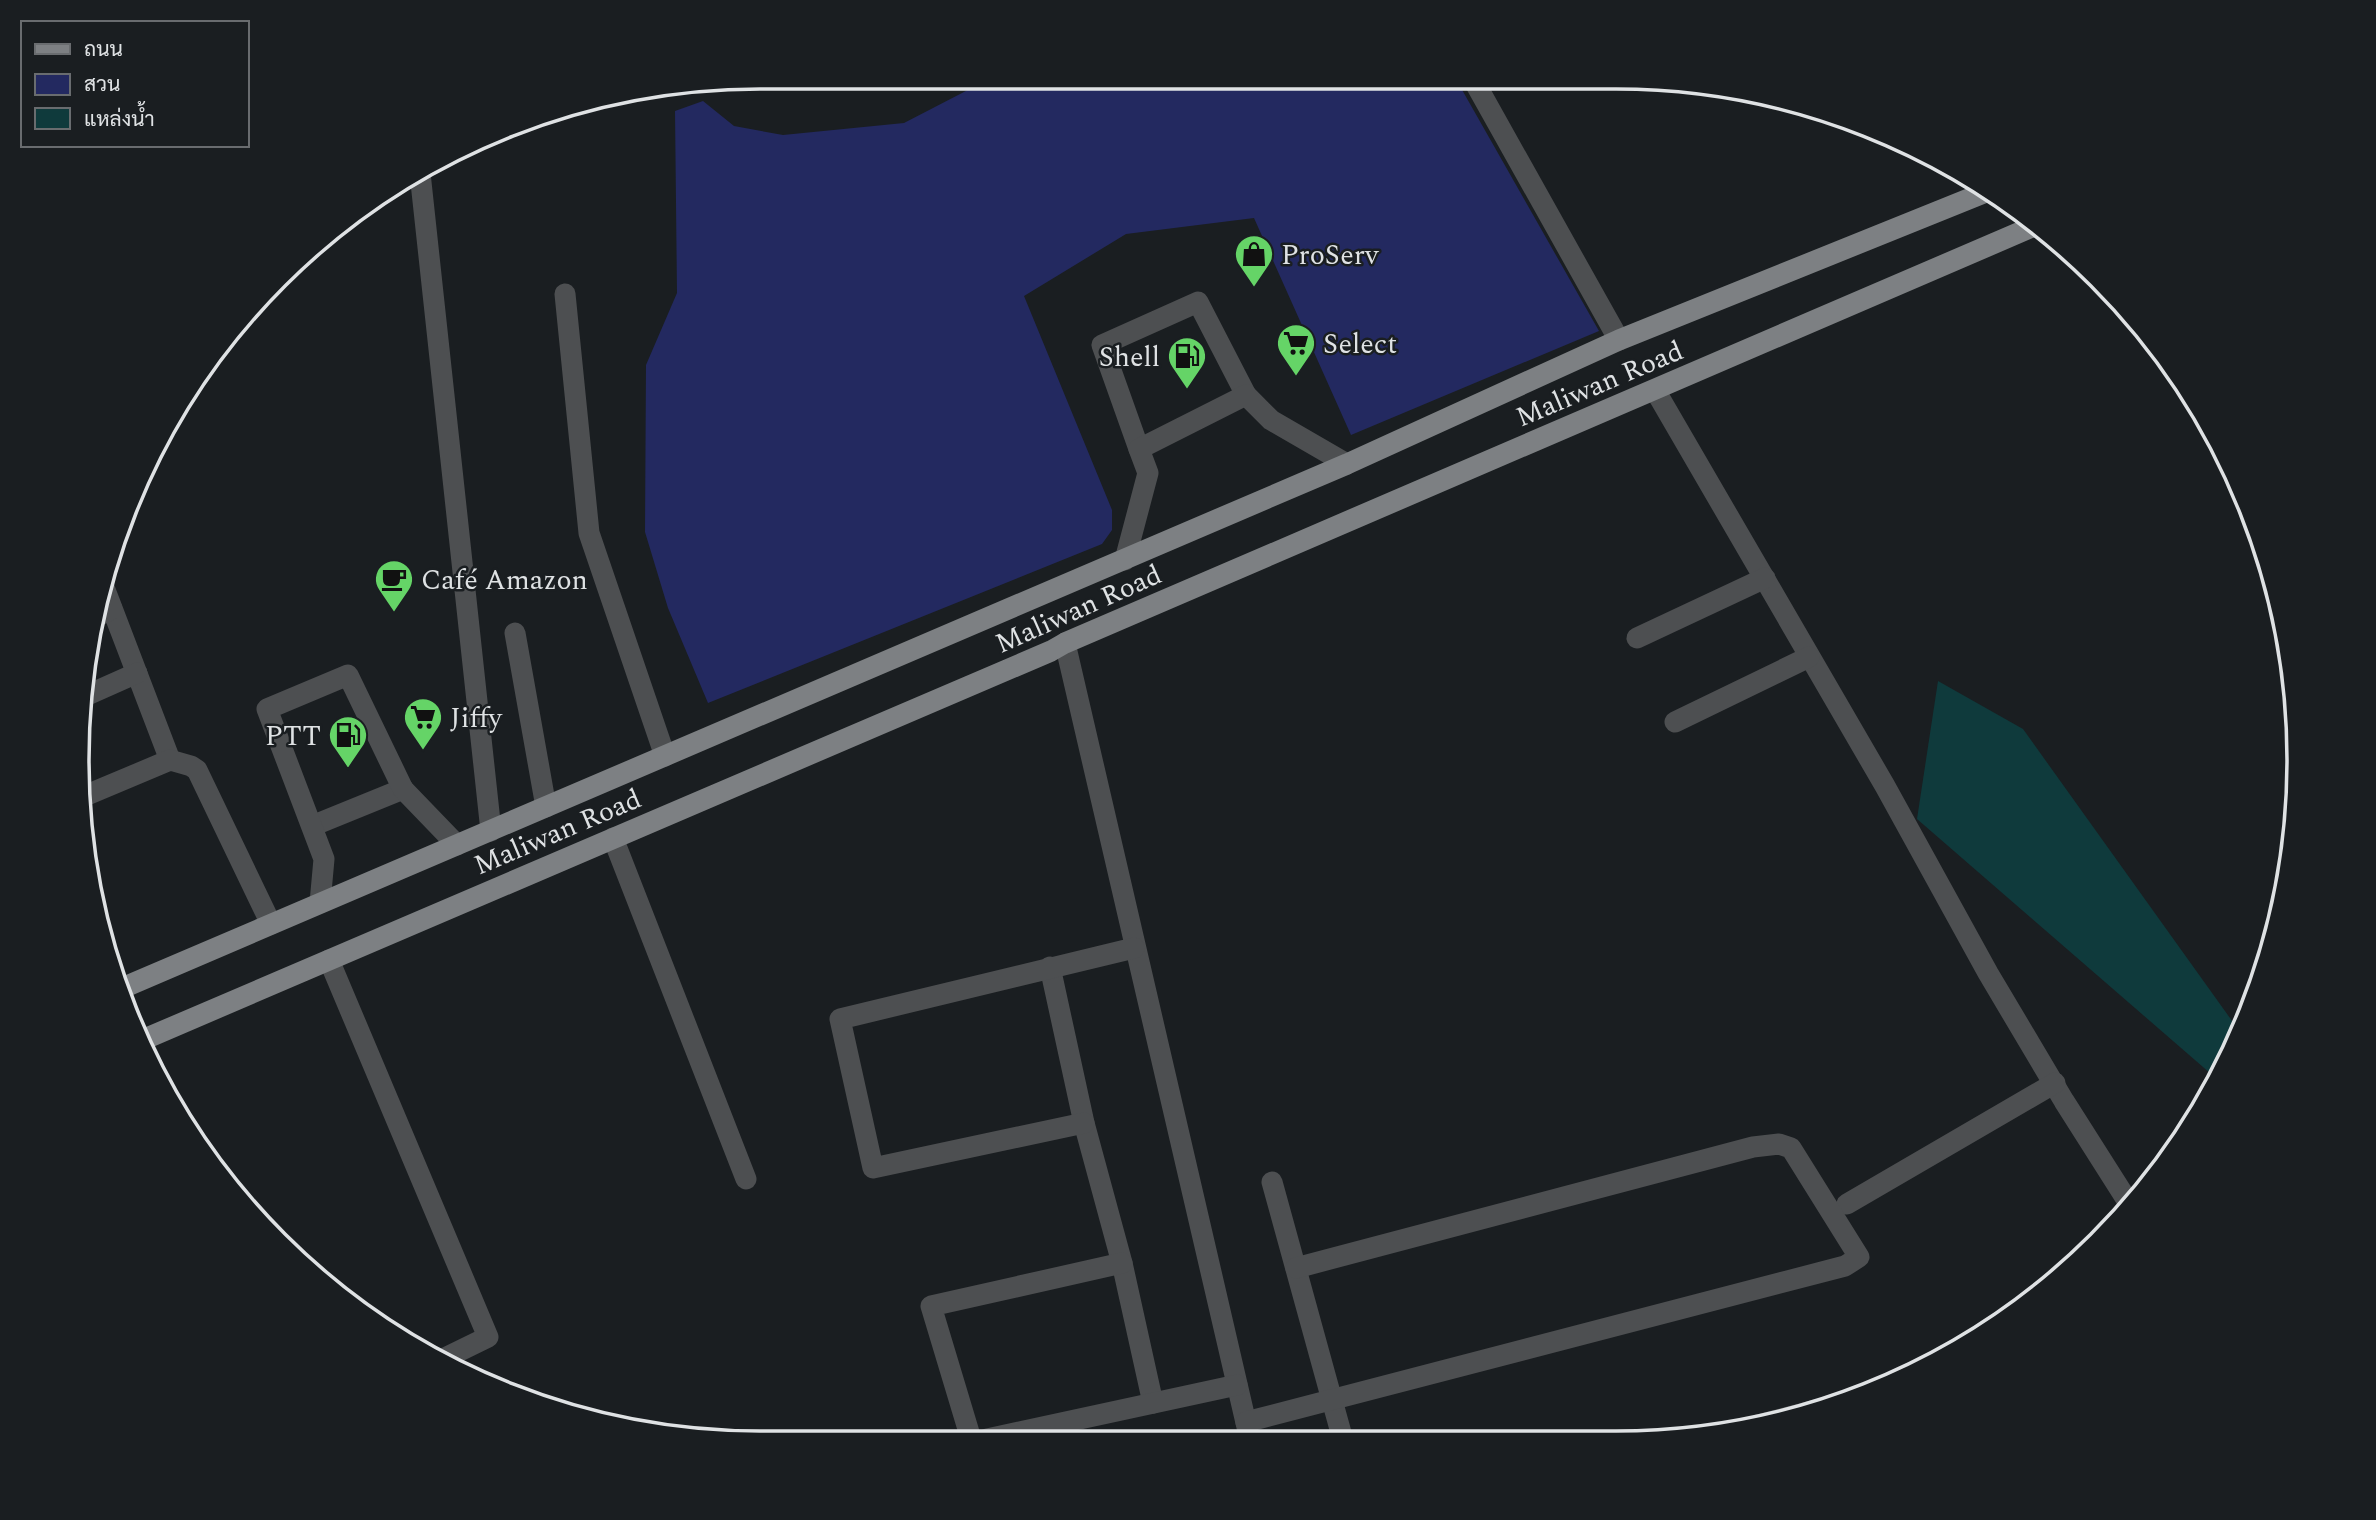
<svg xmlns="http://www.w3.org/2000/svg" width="2376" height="1520" font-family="Spectral,Sarabun,serif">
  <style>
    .green { fill: #232960 }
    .water { fill: #0f3a3c }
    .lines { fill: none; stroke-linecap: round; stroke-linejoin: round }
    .minor { stroke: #4d4f51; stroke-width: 21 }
    .major { stroke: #7d8083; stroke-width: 21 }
    .labels { text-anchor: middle; stroke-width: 5; stroke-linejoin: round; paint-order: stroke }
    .poi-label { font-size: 28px; fill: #dfe2e4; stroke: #1a1e21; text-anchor: start }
    .street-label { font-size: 28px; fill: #dfe2e4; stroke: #1a1e21 }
    .rim { fill: none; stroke: #dfe2e4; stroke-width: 3.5 }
  </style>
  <rect width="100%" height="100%" fill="#1a1e21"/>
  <!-- green -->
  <path class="green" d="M991,78L1457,81L1599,331L1351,435L1254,218L1126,234L1024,296L1112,510V530L1102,544L708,703L668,608L645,532L646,365L677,293L675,111L703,101L734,126L783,135L904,123Z"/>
  <!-- water -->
  <path class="water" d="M1938,681L2023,729L2240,1032L2228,1062L2218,1080L1917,819Z"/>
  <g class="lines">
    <!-- minor -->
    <g class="minor">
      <path d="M1474,81L1619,340"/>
      <path d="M420,173L491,831"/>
      <path d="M565,294L589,533L665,756"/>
      <path d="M1655,390L1885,786L1988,973L2064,1101L2130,1205"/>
      <path d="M1139,449L1102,345L1198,302L1246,395"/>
      <path d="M1125,560L1148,473L1139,449L1246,395L1271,420L1347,464"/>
      <path d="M102,582L170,760"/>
      <path d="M93,618L112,609"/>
      <path d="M515,633L546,807"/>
      <path d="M1637,638L1765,578"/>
      <path d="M1065,643L1250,1440"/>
      <path d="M83,697L137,673"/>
      <path d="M1675,722L1809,657"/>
      <path d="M82,797L170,760L191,766L197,770L271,924"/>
      <path d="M312,826L403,789"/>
      <path d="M613,838L746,1179"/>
      <path d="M320,903L324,859L267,709L348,675L403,789L457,845"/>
      <path d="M329,960L488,1337L443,1359"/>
      <path d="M1050,967L1084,1123L1122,1263L1153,1403"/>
      <path d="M1084,1123L873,1168L840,1019L1134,948"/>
      <path d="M1272,1182L1343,1440"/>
      <path d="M1847,1204L2055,1083"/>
      <path d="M1246,1422L1845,1266L1859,1257L1791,1148L1779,1144L1753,1147L1296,1268"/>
      <path d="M1758,1425L1816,1410"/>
      <path d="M971,1439L931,1306L1122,1263"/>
      <path d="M987,1439L1237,1385"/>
    </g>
    <!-- major -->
    <g class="major">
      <path d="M120,989L1347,464L1619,340L1986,192"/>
      <path d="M140,1041L1051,651L1065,643L2039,224"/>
    </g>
  </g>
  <!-- icons -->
  <defs>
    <g id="shop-pin" transform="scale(2.0125)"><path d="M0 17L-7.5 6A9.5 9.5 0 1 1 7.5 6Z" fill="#65d467" stroke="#1a1e21"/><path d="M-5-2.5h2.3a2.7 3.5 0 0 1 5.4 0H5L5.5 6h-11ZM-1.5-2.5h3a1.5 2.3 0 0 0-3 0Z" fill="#111"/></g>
    <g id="supermarket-pin" transform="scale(2.0125)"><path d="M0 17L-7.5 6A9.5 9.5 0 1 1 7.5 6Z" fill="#65d467" stroke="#1a1e21"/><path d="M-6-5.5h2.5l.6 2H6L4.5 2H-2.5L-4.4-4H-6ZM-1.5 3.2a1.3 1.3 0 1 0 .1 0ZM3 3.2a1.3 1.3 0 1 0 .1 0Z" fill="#111"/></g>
    <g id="fuel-pin" transform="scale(2.0125)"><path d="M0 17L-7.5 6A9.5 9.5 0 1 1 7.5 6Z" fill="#65d467" stroke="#1a1e21"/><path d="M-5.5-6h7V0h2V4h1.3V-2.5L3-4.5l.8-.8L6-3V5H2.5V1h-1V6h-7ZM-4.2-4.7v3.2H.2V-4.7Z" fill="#111"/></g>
    <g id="cafe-pin" transform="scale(2.0125)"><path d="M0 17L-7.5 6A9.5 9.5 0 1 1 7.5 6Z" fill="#65d467" stroke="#1a1e21"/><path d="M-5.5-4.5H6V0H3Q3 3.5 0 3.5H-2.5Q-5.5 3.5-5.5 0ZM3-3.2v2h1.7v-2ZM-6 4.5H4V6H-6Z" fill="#111"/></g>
  </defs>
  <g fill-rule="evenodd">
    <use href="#shop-pin" x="1254" y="254"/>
    <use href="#supermarket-pin" x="1296" y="343"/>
    <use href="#fuel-pin" x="1187" y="356"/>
    <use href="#cafe-pin" x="394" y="579"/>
    <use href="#supermarket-pin" x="423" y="717"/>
    <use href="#fuel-pin" x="348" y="735"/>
  </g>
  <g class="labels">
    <!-- poi labels -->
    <g class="poi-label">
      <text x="1281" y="264">ProServ</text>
      <text x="1323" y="353">Select</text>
      <text x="1160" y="366" text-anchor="end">Shell</text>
      <text x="421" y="589">Café Amazon</text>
      <text x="450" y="727">Jiffy</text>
      <text x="321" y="745" text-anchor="end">PTT</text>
    </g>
    <!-- street labels -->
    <g class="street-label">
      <text transform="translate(1599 383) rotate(-23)" y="10">Maliwan Road</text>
      <text transform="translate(1078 608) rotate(-24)" y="10">Maliwan Road</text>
      <text transform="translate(557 831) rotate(-23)" y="10">Maliwan Road</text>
    </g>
  </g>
  <!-- crop -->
  <path d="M0 0H2376V1520H0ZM760 89H1616A671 671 0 0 1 2287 760V760A671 671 0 0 1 1616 1431H760A671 671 0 0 1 89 760V760A671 671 0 0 1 760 89Z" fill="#1a1e21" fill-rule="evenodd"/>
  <path class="rim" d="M760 89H1616A671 671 0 0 1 2287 760V760A671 671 0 0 1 1616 1431H760A671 671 0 0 1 89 760V760A671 671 0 0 1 760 89Z"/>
  <!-- legend -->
  <rect x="21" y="21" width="228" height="126" fill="#1a1e21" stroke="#696c6f" stroke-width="2"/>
  <rect x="35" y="44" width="35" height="10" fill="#7d8083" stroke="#696c6f" stroke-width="2"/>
  <text x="84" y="56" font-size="21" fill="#dfe2e4">ถนน</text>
  <rect x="35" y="74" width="35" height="21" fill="#232960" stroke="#696c6f" stroke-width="2"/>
  <text x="84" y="91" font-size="21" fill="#dfe2e4">สวน</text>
  <rect x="35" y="108" width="35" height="21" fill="#0f3a3c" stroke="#696c6f" stroke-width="2"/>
  <text x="84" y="126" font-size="21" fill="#dfe2e4">แหล่งน้ำ</text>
</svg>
